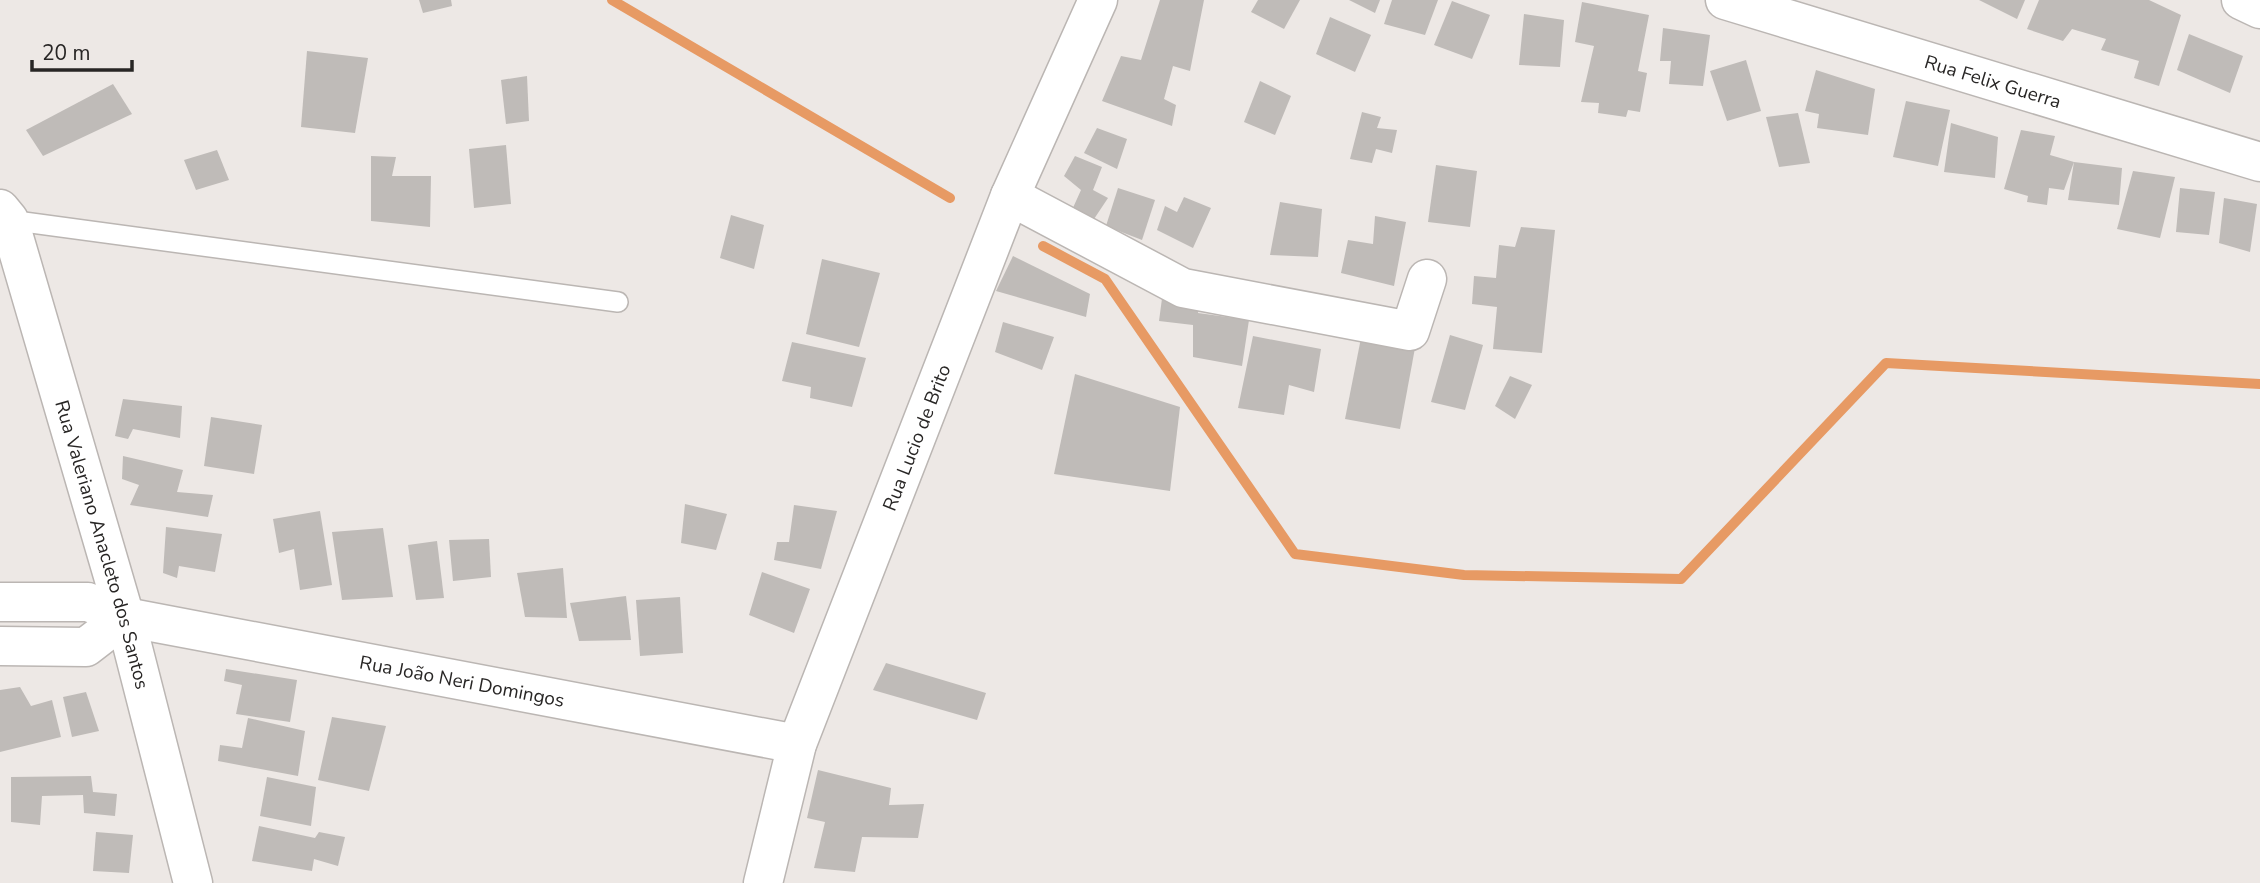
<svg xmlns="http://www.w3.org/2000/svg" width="2260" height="883" font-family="'Nunito Sans',sans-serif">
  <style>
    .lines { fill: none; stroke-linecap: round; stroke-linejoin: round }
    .stream { stroke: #e79a64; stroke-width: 10 }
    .building { fill: #bfbbb8 }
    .service-casing { stroke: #bbb6b3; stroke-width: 22 }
    .minor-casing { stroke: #bbb6b3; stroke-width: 41 }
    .service { stroke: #fff; stroke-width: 19 }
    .minor { stroke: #fff; stroke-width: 38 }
    .labels { text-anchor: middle; stroke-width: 5; stroke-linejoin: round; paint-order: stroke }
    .street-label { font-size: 19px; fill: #282625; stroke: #ede8e5 }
  </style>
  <rect width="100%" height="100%" fill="#ede8e5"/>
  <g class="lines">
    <!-- stream -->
    <g class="stream">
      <path d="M612,0L950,198"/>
      <path d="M1043,246L1105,279L1295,554L1464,575L1681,579L1886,363L2260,384"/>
    </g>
  </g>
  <!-- building -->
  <g class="building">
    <path d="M419,0H451L452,6L423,13Z"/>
    <path d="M1160,0H1204L1190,71L1173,66L1164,99L1176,105L1172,126L1102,101L1121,56L1141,60Z"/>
    <path d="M1258,0H1300L1284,29L1251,12Z"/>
    <path d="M1349,0H1380L1375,13Z"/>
    <path d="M1392,0H1438L1425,35L1384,24Z"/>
    <path d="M1979,0H2025L2017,19Z"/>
    <path d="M2039,0H2149L2181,15L2159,86L2134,78L2139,61L2101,50L2106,39L2072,29L2063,41L2027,29Z"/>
    <path d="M1452,1L1490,15L1472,59L1434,45Z"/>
    <path d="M1582,2L1649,15L1638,71L1647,73L1640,112L1628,110L1626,117L1598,113L1599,103L1581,102L1594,46L1575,42Z"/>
    <path d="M1524,14L1564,20L1560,67L1519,65Z"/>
    <path d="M1330,17L1371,35L1355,72L1316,54Z"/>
    <path d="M1663,28L1710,35L1703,86L1669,84L1671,61H1660Z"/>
    <path d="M2189,34L2243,56L2230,93L2177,70Z"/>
    <path d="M307,51L368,58L355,133L301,127Z"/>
    <path d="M1746,60L1761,111L1727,121L1710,71Z"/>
    <path d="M1816,70L1875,89L1868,135L1817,128L1819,114L1805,111Z"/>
    <path d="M527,76L529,121L506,124L501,80Z"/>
    <path d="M1260,81L1291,96L1275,135L1244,122Z"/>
    <path d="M113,84L132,114L43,156L26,130Z"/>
    <path d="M1906,101L1950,110L1938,166L1893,157Z"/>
    <path d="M1362,112L1381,117L1377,128L1397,130L1392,153L1376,149L1372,163L1350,159Z"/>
    <path d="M1798,113L1810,163L1779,167L1766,117Z"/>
    <path d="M1951,123L1998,137L1995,178L1944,172Z"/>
    <path d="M1097,128L1127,139L1117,169L1084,153Z"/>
    <path d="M2021,130L2055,136L2050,155L2074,162L2122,168L2119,205L2068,200L2074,162L2064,190L2049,188L2047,205L2027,202L2028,196L2004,189Z"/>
    <path d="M506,145L511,204L474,208L469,149Z"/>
    <path d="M217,150L229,180L196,190L184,160Z"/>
    <path d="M371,156L396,157L392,176H431L430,227L371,221Z"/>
    <path d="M1075,156L1102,167L1093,190L1108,198L1094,219L1072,210L1081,190L1064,176Z"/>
    <path d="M1436,165L1477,171L1470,227L1428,222Z"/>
    <path d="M2133,171L2175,177L2160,238L2117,229Z"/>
    <path d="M1118,188L1155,200L1142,240L1106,226Z"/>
    <path d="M2180,188L2215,192L2209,235L2176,232Z"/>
    <path d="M1184,197L1211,208L1193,248L1157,230L1165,206L1177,212Z"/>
    <path d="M2224,198L2257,204L2250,252L2219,243Z"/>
    <path d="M1280,202L1322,209L1318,257L1270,255Z"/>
    <path d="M731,215L764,225L754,269L720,258Z"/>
    <path d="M1375,216L1406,222L1394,286L1341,273L1348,240L1373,244Z"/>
    <path d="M1521,227L1555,230L1542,353L1493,349L1497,307L1472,304L1474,276L1496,278L1499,245L1515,247Z"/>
    <path d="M1013,256L1090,294L1086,317L996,291Z"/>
    <path d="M822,259L880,273L859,347L806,334Z"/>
    <path d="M1163,291L1200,297L1198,313L1249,320L1242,366L1193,357V325L1159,321Z"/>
    <path d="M1003,322L1054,337L1042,370L995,352Z"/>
    <path d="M1450,335L1483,345L1465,410L1431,402Z"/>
    <path d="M1253,336L1321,349L1314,392L1289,385L1284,415L1238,408Z"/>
    <path d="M1361,338L1415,348L1400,429L1345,419Z"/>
    <path d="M792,342L866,358L852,407L810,398L811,387L782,381Z"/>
    <path d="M1075,374L1180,407L1170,491L1054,474Z"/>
    <path d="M1510,376L1532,385L1515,419L1495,406Z"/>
    <path d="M123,399L182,406L180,438L133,429L128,439L115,436Z"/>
    <path d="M211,417L262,425L254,474L204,466Z"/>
    <path d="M123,456L183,470L177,492L213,495L208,517L130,505L139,485L122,479Z"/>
    <path d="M685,504L727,514L716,550L681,543Z"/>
    <path d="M794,505L837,511L821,569L774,560L777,542H789Z"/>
    <path d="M320,511L332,585L300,590L294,549L279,553L273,519Z"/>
    <path d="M166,527L222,534L215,572L179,566L177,578L163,573Z"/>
    <path d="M383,528L393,597L342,600L332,532Z"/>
    <path d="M489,539L491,577L453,581L449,540Z"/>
    <path d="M437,541L444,598L416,600L408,545Z"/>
    <path d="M563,568L567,618L525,617L517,573Z"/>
    <path d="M762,572L810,589L794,633L749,615Z"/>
    <path d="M626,596L631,640L579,641L570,603Z"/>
    <path d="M680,597L683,653L640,656L636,600Z"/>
    <path d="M886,663L986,693L977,720L873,690Z"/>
    <path d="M226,669L297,680L290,722L236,714L242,685L224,681Z"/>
    <path d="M20,687L31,706L52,700L61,737L0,752V690Z"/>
    <path d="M86,692L99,731L72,737L63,697Z"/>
    <path d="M332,717L386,726L369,791L318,780Z"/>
    <path d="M248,718L305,731L298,776L218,761L220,745L242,748Z"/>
    <path d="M818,770L891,788L889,805L924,804L918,838L862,837L855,872L814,868L825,822L807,818Z"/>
    <path d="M91,776L93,792L117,794L115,816L84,813L83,795L42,796L40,825L11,822V777Z"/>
    <path d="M267,777L316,787L311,826L260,816Z"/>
    <path d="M259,826L315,838L319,832L345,837L338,866L314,859L312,871L252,861Z"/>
    <path d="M96,832L133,835L129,873L93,871Z"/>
  </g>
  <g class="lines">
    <!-- service casing -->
    <g class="service-casing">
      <path id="service" d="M9,220L618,302"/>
    </g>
    <!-- minor casing -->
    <g class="minor-casing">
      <g id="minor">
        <path id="s1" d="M1725,0L2260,162"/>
        <path d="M2241,0L2260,9"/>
        <path d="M1010,196L1183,288L1410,331L1427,279"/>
        <path id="s2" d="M0,209L9,220L125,617L193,883"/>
        <path id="s3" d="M0,602H88L125,617L797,744"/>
        <path d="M0,646L86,647L125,617"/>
        <path id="s4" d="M763,883L797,744L1010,196L1098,0"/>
      </g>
    </g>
    <!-- service -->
    <use href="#service" class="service"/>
    <!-- minor -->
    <use href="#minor" class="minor"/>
  </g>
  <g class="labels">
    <!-- street labels -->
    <g class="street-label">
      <text dy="7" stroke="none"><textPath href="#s1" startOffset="280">Rua Felix Guerra</textPath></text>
      <text dy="7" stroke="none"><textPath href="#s4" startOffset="472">Rua Lucio de Brito</textPath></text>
      <text dy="7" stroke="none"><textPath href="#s2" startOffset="352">Rua Valeriano Anacleto dos Santos</textPath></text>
      <text dy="7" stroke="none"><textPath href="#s3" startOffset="471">Rua João Neri Domingos</textPath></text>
    </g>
  </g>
  <!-- scale -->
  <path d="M32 60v10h100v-10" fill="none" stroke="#282625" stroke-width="3.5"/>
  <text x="42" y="60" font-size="21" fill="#282625" stroke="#ede8e5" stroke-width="5" paint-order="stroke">20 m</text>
</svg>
